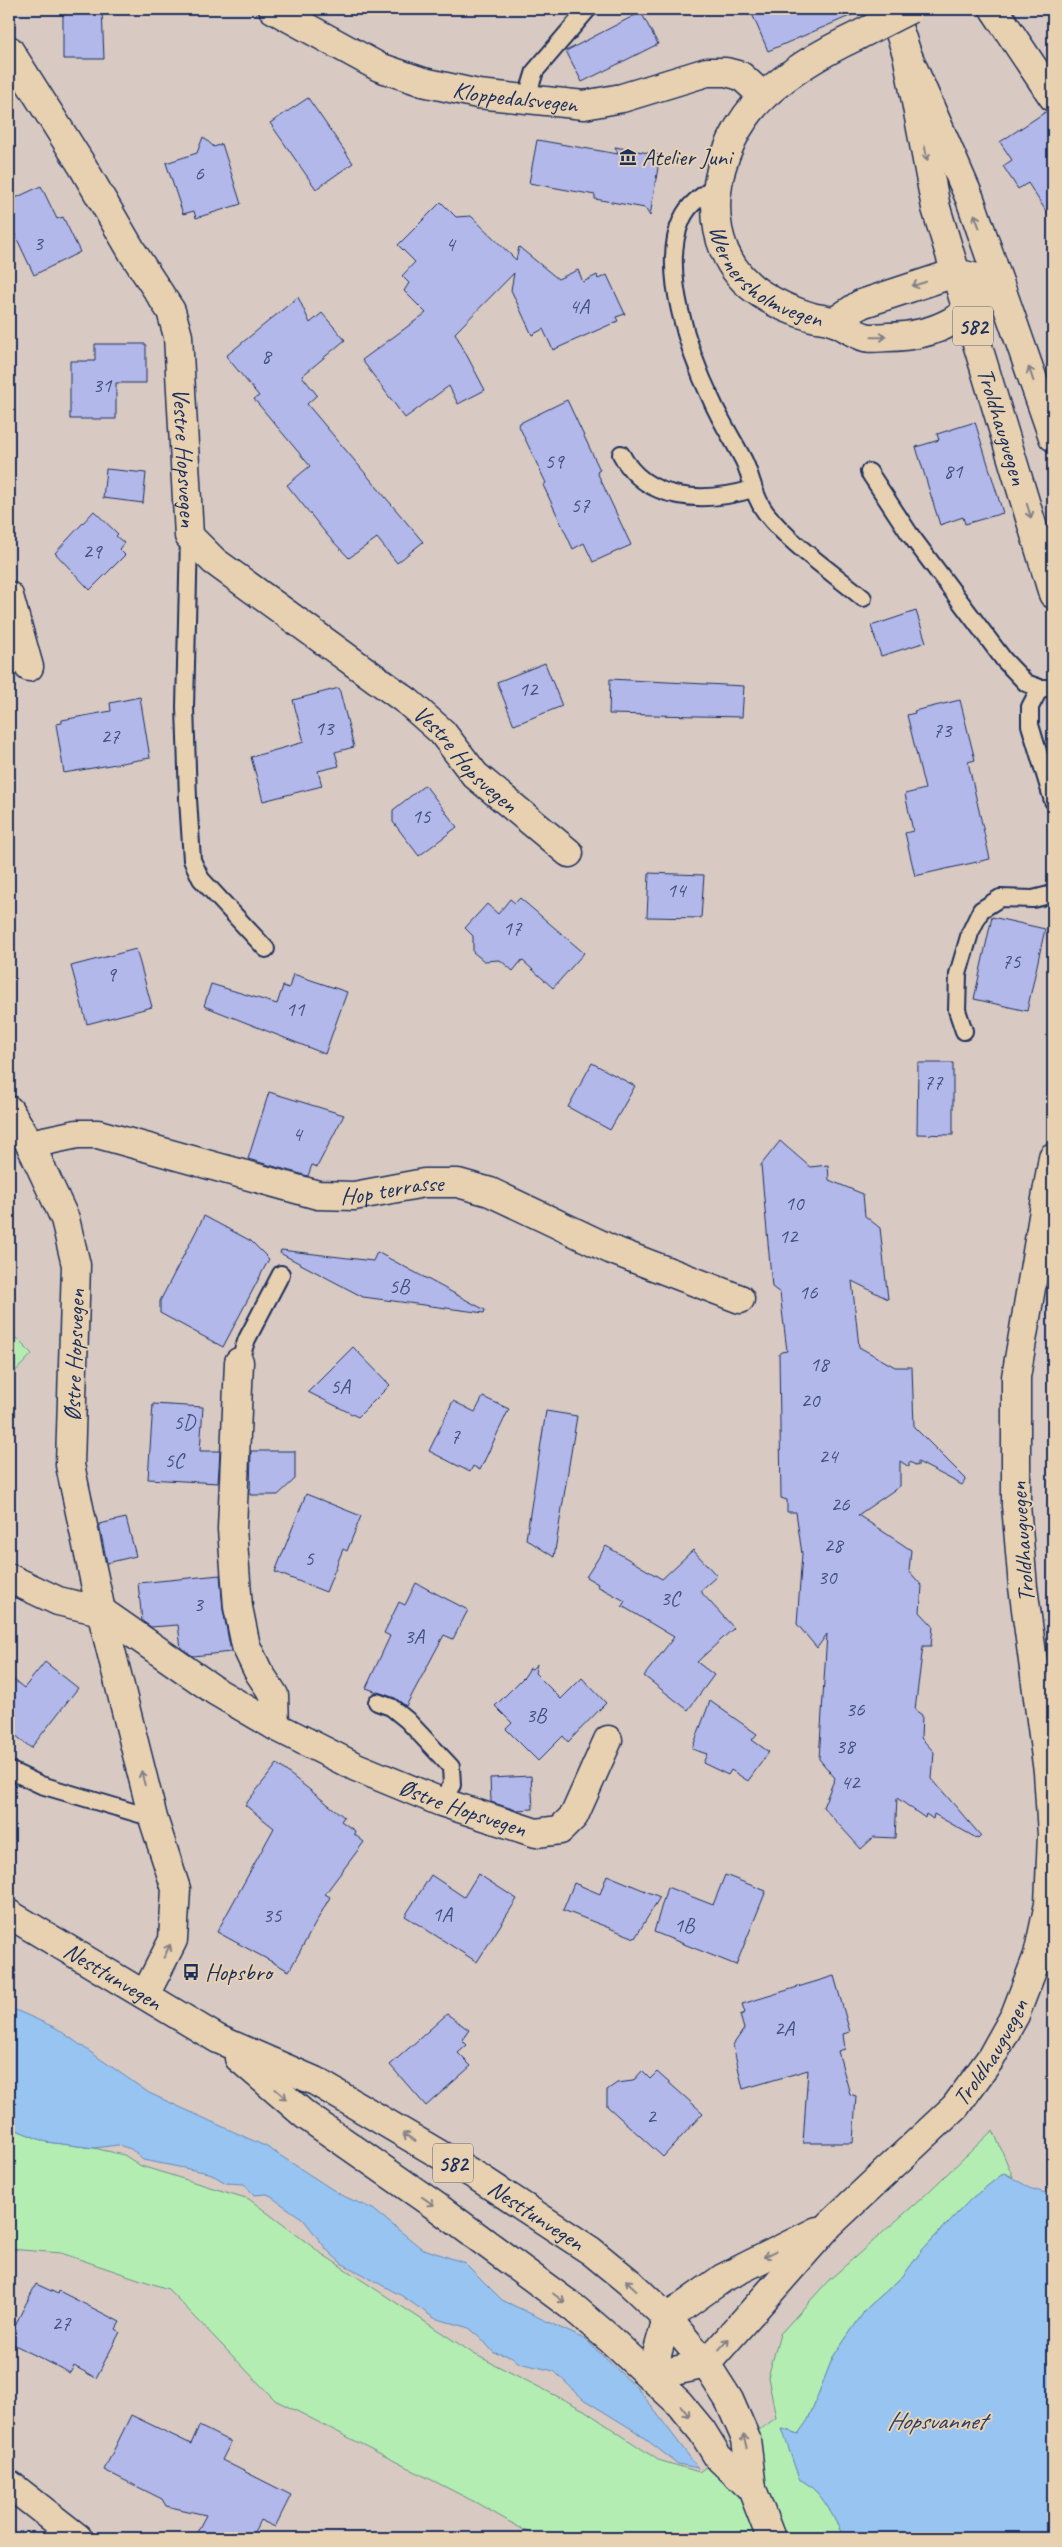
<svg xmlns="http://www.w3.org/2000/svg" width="1062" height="2547" font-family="Caveat,sans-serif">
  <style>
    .green { fill: #b4edb1; stroke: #688e88 }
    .water { fill: #98c4f1; stroke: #6688b6 }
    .building { fill: #b3b8ea; stroke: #1b2f5e }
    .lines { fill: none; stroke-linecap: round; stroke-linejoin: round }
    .lane-casing { stroke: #1b2f5e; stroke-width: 20 }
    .street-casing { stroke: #1b2f5e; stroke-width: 31 }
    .primary-casing { stroke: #1b2f5e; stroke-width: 31 }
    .lane { stroke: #e8d1b1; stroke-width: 16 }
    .street { stroke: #e8d1b1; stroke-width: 28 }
    .primary { stroke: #e8d1b1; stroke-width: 28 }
    .street-bridge-casing { stroke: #1b2f5e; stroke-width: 31; stroke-linecap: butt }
    .street-bridge { stroke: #e8d1b1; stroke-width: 28 }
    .oneway { stroke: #828088 }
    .labels { text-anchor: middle; stroke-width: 4; stroke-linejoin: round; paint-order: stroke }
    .number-label { font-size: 21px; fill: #415181 }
    .shield { fill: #e8d1b1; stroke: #586077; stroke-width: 1 }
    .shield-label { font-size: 22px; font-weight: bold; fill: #1b2f5e }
    .street-label { font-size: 24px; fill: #1b2f5e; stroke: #e8d1b1 }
    .poi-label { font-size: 24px; fill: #1b2f5e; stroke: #e8d1b1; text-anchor: start }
    .water-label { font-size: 25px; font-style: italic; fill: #283e6d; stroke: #e8d1b1 }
  </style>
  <rect width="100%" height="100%" fill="#d8cac2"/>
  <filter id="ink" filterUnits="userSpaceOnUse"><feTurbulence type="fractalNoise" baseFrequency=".02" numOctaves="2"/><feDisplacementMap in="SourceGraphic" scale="10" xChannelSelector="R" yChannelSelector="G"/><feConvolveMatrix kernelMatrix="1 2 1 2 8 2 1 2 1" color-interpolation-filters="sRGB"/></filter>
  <g filter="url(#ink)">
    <!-- green -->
    <g class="green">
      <path d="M9,1331L32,1354L9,1378Z"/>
      <path d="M9,2127L46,2142L94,2148L124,2155L141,2166L249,2199L322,2254L474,2354L584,2410L658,2460L699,2472L776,2418L768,2377L780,2334L829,2280L922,2198L993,2130L1013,2177L1004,2173L972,2198L923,2249L903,2276L866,2309L833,2357L808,2420L798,2434L783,2429L799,2479C823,2491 832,2515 844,2538H538L475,2502L275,2400L168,2289L61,2253L9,2249Z"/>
    </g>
    <!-- water -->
    <g class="water">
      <path d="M9,2007L56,2028L149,2093L267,2147L341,2195L373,2209L421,2248L465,2263L502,2300L586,2340L639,2390L698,2468L678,2464L635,2431L583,2399L554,2371L519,2363L511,2356L494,2353L480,2337L469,2328L434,2318L402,2296L341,2263L327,2250L303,2219L267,2194L254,2195L244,2184L226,2183L209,2173L143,2160L131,2149L118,2145L94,2148L46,2142L9,2127Z"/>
      <path d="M1004,2173L1032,2189L1053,2195V2538H844C832,2515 823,2491 799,2479L782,2429L798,2434L808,2420L833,2357L866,2309L903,2276L923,2249L972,2198Z"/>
    </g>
    <!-- building -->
    <g class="building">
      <path d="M63,9H102L104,59H63Z"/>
      <path d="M750,9H866L768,51Z"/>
      <path d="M641,12L658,44L582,82L566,51Z"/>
      <path d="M308,98L353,163L316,189L270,123Z"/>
      <path d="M1047,111L1053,112V222L1028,183L1018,189L1003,166L1012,160L1000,142Z"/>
      <path d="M203,137L214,147L222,144L241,204L196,218L194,211L183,214L166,163L197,153Z"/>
      <path d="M537,140L618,154L615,147L660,155L650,216L645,208L595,199V195L529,183Z"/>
      <path d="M41,186L57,219L63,217L80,252L34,275L9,222V201Z"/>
      <path d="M441,202L456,217L471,216L516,260L519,247L558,279L578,270L583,282L597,275L598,279L607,275L625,314L616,317L618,321L553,350L543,329L532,335L511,290L514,273L455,333L485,390L458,404L449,386L405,418L362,360L426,313L404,291L409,283L402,276L415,262L398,245Z"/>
      <path d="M298,297L310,323L322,313L345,340L302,376L317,395L307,404L423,542L397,563L377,538L349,558L328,536L287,485L310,466L254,399L259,396L226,356Z"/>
      <path d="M95,344H146V383H116V419H70V361H95Z"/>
      <path d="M567,400L600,470L597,472L631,545L593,562L584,543L573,549L543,485L546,483L518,424Z"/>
      <path d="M975,422L1003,513L965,524L963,517L940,525L916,447L939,440L937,434Z"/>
      <path d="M106,469L146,473L143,503L103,498Z"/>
      <path d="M94,511L118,534L116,536L124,543L119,549L125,555L90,590L55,553Z"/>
      <path d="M916,611L926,642L881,656L871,626Z"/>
      <path d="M545,663L562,706L514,725L497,682Z"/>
      <path d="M610,679L744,686L742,717L609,714Z"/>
      <path d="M339,688L354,747L335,752L339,766L318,771L322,786L263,801L251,757L304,742L293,700Z"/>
      <path d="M140,697L150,758L64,773L56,724L62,723V720L111,711L110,703Z"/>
      <path d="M960,700L975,760L968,762L990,859L915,876L905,833L913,831L905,794L925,789L907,715L915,713L914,711Z"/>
      <path d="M425,785L457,827L419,856L393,822V810Z"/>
      <path d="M649,873L704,875L701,918L647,917Z"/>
      <path d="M520,898L584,953L553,988L522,960L513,971L500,960L484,961L473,952V936L465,928L487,904L498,914L510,899L515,903Z"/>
      <path d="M992,917L1045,929L1027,1011L974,999Z"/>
      <path d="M136,949L152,1007L87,1024L71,966Z"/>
      <path d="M293,974L347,992L325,1054L204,1006L211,984L277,1004L283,986L289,988Z"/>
      <path d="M592,1063L635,1086L610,1130L568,1107Z"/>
      <path d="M918,1063H953V1135L917,1134Z"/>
      <path d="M269,1092L344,1115L317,1167L312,1165L308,1176L248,1159Z"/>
      <path d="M780,1141L810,1167L828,1165L829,1180L863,1194L865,1216L880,1228L888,1299L852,1281L859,1347L895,1367H912L914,1427L966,1479L962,1485L918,1462V1466L909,1462V1467L900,1461V1486L858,1515L911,1550L909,1571L922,1586L920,1612L933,1626L931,1646H923L915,1710L922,1715L921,1738L934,1752L932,1779L981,1836L978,1839L934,1814L933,1819L926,1814L925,1818L897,1798L895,1838L874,1837L861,1849L823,1807L835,1778L819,1759L827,1634L817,1648L797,1624L802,1554L796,1512H787V1500L781,1498L779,1354L781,1352L787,1351L780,1293L772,1287L761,1165Z"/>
      <path d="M204,1216L251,1241L269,1259L223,1347L160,1313V1301Z"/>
      <path d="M281,1250L373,1261L377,1252L485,1310L484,1313L363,1297L280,1253Z"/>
      <path d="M353,1347L390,1385L358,1417L308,1392Z"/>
      <path d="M483,1397L509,1409L480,1470L473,1466L470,1472L429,1451L453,1401L475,1412Z"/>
      <path d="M153,1404L203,1407L200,1451H220L218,1483L148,1479Z"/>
      <path d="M546,1411L577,1416L554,1557L526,1539Z"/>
      <path d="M251,1451H295V1479L278,1495H250Z"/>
      <path d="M306,1494L361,1516L347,1551L343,1549L326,1592L275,1572Z"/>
      <path d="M126,1518L136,1556L107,1563L99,1524Z"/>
      <path d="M606,1546L662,1579L693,1550L717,1576L700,1591L734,1628L697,1662L714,1675L688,1710L644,1676L674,1637L622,1606L625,1601L597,1586L598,1584L586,1577Z"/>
      <path d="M220,1575L223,1610L231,1652L193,1656L181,1648L178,1625L151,1627L142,1621L138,1583Z"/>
      <path d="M416,1583L468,1610L453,1639L444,1635L406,1706L395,1698L366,1688L390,1636L384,1633L399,1602L405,1605Z"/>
      <path d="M45,1662L78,1688L31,1748L9,1730V1676L24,1688Z"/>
      <path d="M537,1664L535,1673L561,1699L582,1678L606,1703L568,1742L563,1736L538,1761L506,1729L512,1723L495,1706L525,1676L530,1668L532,1669Z"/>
      <path d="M710,1701L757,1734L752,1740L769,1752L748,1781L731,1770L728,1775L703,1763L707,1754L692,1749Z"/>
      <path d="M277,1764L344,1817L341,1821L355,1831L354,1834L364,1842L325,1894L330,1897L289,1971L217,1932L274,1828L245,1805Z"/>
      <path d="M531,1776L533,1809L516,1810L491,1802L490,1778Z"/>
      <path d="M478,1874L517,1899L477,1962L405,1916L431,1875L464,1897Z"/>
      <path d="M607,1875L660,1897L635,1938L563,1910L574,1883L600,1894Z"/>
      <path d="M725,1875L766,1891L736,1965L654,1932L667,1887L713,1905Z"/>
      <path d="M834,1976L850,2032L843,2034L845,2049L838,2051L850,2094L856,2096L853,2143H803L808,2070L743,2089L733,2045L744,2029L740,2015L745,2013L742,2004Z"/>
      <path d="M447,2014L469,2030L462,2040L467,2045L458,2053L471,2066L426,2106L390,2065Z"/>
      <path d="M642,2071L650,2079L657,2072L703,2113L663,2157L607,2106V2090L617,2083L633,2081Z"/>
      <path d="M36,2284L58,2294L59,2291L120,2322L116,2329L120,2332L96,2378L74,2366L70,2373L9,2342V2337Z"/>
      <path d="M131,2415L191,2444L199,2426L231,2442L222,2460L291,2495L275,2527L260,2520L251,2538H194L206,2515L166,2506L162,2499L104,2470Z"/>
    </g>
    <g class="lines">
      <!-- lane casing -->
      <g class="lane-casing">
        <g id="lane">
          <path d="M526,100L535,71L588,9"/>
          <path d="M717,186C703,195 689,203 682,219C659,268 690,355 712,401C721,422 734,441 744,461C752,478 754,498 766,513C791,545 832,572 863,598"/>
          <path d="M621,454C646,503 706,503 753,489"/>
          <path d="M869,472L909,533L1004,660L1026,683L1040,688H1053"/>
          <path d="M189,536L185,707L188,799L192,860L201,879L266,949"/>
          <path d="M1040,688L1030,707V725L1053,801"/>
          <path d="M964,1031L957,1010L958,974L970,933L981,910L1000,898L1033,899L1053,894"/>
          <path d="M239,1362L247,1339L281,1274"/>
          <path d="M377,1702L391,1707L407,1720L451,1767L452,1785L441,1802"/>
          <path d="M9,1770L41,1785L153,1818"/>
        </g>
      </g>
      <!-- street casing -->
      <g class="street-casing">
        <g id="street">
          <path id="s1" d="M273,9L379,67L423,82L478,94L584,105L622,98L707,72H726L741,76L763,96"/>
          <path d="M994,9L1053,97"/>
          <path id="s2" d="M857,36C823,52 792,70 765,95C711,144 691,249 761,294C776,304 795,312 812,317C820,319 828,319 835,322C845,326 854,334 865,337C871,339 881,337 888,337C940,336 963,318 999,283"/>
          <path id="s3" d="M9,50L83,167L133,253L171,311L178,336L189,536L214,561L408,702L442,732L475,775L569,853"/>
          <path d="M834,322L861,304L955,273L999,283"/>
          <path d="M9,596L29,667"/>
          <path d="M9,1110L30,1144L65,1219L76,1265L70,1465L101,1611L58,1601L9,1578"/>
          <path id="s4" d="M30,1144L77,1134H98L318,1195L354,1196L424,1183H458L490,1192L612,1250L740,1299"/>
          <path d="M239,1362L232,1529L238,1607L246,1646L258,1671L274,1695L275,1726"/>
          <path id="s5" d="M101,1611L217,1692L275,1726L356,1767L441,1802L536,1833L560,1830L574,1816L608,1740"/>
          <path d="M101,1611L153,1818L176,1889L173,1940L145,1995"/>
          <path d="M9,2484L78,2538"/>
        </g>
      </g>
      <!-- primary casing -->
      <g class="primary-casing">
        <g id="primary">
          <path d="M892,9L907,54L970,199L1053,437"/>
          <path id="s6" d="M907,54L936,208L1053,594"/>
          <path id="s7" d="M9,1914L218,2039L315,2081L478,2177L591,2251L629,2282L667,2318L706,2364L729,2400L746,2439L752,2489L771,2538"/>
          <path d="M239,2058L305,2115L437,2207L575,2309L610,2339L678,2402L702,2431L718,2457L752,2489"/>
          <path id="s8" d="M651,2376L706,2364L830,2224L955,2107L991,2058L1015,2015L1038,1955L1049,1904L1052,1835L1048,1772L1023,1587L1016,1505V1377L1053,1157"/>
          <path d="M651,2376L667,2318L723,2278L817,2231"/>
        </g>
      </g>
      <!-- lane -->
      <use href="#lane" class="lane"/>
      <!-- street -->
      <use href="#street" class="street"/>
      <!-- primary -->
      <use href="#primary" class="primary"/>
      <!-- street-bridge casing -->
      <g class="street-bridge-casing">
        <path id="street-bridge" d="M857,36L910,9"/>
      </g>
      <!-- street-bridge -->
      <use href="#street-bridge" class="street-bridge"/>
    </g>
    <!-- one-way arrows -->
    <defs><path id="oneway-shaft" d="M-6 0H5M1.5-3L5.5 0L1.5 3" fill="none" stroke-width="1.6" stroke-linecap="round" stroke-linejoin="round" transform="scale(1.25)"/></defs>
    <g class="oneway">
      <use href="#oneway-shaft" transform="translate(926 153) rotate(79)"/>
      <use href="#oneway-shaft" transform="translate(977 221) rotate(-110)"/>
      <use href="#oneway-shaft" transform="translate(919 284) rotate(162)"/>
      <use href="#oneway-shaft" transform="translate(879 337) rotate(-1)"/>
      <use href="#oneway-shaft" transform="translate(1031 374) rotate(-109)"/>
      <use href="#oneway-shaft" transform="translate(1029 511) rotate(73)"/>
      <use href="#oneway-shaft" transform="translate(143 1778) rotate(-104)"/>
      <use href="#oneway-shaft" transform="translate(167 1951) rotate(-63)"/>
      <use href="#oneway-shaft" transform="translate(281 2094) rotate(41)"/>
      <use href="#oneway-shaft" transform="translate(409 2137) rotate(-149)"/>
      <use href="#oneway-shaft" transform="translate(428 2201) rotate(35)"/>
      <use href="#oneway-shaft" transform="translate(770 2254) rotate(153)"/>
      <use href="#oneway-shaft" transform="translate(631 2285) rotate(-137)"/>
      <use href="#oneway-shaft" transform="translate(559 2298) rotate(37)"/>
      <use href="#oneway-shaft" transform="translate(724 2344) rotate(-48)"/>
      <use href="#oneway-shaft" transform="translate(685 2411) rotate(51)"/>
      <use href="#oneway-shaft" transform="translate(745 2441) rotate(-103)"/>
    </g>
  </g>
  <!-- icons -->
  <defs>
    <g id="museum-bare" transform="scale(1.35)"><path d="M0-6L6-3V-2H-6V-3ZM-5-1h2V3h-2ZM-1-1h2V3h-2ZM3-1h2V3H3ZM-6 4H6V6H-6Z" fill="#1b2f5e" stroke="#e8d1b1" stroke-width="2.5" paint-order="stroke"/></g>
    <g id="bus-bare" transform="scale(1.35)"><path d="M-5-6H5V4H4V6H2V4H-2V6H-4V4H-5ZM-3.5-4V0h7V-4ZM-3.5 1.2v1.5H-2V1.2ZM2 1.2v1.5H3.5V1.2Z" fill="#1b2f5e" stroke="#e8d1b1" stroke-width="2.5" paint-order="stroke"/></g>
  </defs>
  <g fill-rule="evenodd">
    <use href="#museum-bare" x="628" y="157"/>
    <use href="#bus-bare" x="191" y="1972"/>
  </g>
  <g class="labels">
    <!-- number labels -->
    <g class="number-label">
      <text x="199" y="180">6</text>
      <text x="38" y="250">3</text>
      <text x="450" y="251">4</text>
      <text x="579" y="313">4A</text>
      <text x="266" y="363">8</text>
      <text x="102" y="392">31</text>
      <text x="554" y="468">59</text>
      <text x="953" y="478">81</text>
      <text x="580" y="512">57</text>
      <text x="92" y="558">29</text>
      <text x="528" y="696">12</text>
      <text x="324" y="735">13</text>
      <text x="942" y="737">73</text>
      <text x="110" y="743">27</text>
      <text x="421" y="823">15</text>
      <text x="676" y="897">14</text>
      <text x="512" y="935">17</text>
      <text x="1011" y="968">75</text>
      <text x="111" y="981">9</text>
      <text x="295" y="1016">11</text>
      <text x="933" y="1089">77</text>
      <text x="297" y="1141">4</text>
      <text x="794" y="1210">10</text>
      <text x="788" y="1243">12</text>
      <text x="399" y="1293">5B</text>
      <text x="808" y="1299">16</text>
      <text x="819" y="1371">18</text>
      <text x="340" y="1393">5A</text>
      <text x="810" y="1407">20</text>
      <text x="184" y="1429">5D</text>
      <text x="455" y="1443">7</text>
      <text x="828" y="1463">24</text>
      <text x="174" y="1467">5C</text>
      <text x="840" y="1511">26</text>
      <text x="833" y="1552">28</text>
      <text x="309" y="1565">5</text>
      <text x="827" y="1584">30</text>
      <text x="670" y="1605">3C</text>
      <text x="198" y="1611">3</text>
      <text x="414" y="1643">3A</text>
      <text x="855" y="1716">36</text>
      <text x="536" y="1722">3B</text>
      <text x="845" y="1753">38</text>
      <text x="850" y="1789">42</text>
      <text x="442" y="1921">1A</text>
      <text x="272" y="1922">35</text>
      <text x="684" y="1932">1B</text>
      <text x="784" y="2035">2A</text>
      <text x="651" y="2123">2</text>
      <text x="61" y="2330">27</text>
    </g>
    <!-- shield labels -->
    <g class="shield">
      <rect x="953" y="306.5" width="40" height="39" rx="4"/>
      <rect x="433" y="2143.5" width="40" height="39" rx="4"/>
    </g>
    <g class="shield-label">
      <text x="973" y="334">582</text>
      <text x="453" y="2171">582</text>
    </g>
    <!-- street labels -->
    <g class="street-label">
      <text dy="8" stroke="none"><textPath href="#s1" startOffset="261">Kloppedalsvegen</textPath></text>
      <text dy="8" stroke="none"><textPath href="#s2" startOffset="329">Wernersholmvegen</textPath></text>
      <text dy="8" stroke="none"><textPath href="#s6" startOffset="385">Troldhaugvegen</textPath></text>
      <text dy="8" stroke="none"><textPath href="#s3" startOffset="455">Vestre Hopsvegen</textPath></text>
      <text dy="8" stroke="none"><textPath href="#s3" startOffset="890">Vestre Hopsvegen</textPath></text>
      <text dy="8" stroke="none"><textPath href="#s4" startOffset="372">Hop terrasse</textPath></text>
      <text transform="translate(74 1355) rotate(-88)" y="8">Østre Hopsvegen</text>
      <text transform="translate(1022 1542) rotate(-94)" y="8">Troldhaugvegen</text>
      <text dy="8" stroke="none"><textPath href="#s5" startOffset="414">Østre Hopsvegen</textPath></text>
      <text dy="8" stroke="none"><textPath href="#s7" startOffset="121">Nesttunvegen</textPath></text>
      <text dy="8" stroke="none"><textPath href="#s8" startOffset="480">Troldhaugvegen</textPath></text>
      <text dy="8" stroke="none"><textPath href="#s7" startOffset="608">Nesttunvegen</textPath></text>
    </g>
    <!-- poi labels -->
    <g class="poi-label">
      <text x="642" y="165">Atelier Juni</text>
      <text x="205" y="1980">Hopsbro</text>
    </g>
    <!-- water labels -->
    <g class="water-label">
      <text x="936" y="2429">Hopsvannet</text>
    </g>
  </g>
  <!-- margin -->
  <rect width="1062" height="2547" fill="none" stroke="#e8d1b1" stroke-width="30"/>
  <rect x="15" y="15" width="1032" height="2517" fill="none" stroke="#1b2f5e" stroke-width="2" filter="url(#ink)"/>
</svg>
